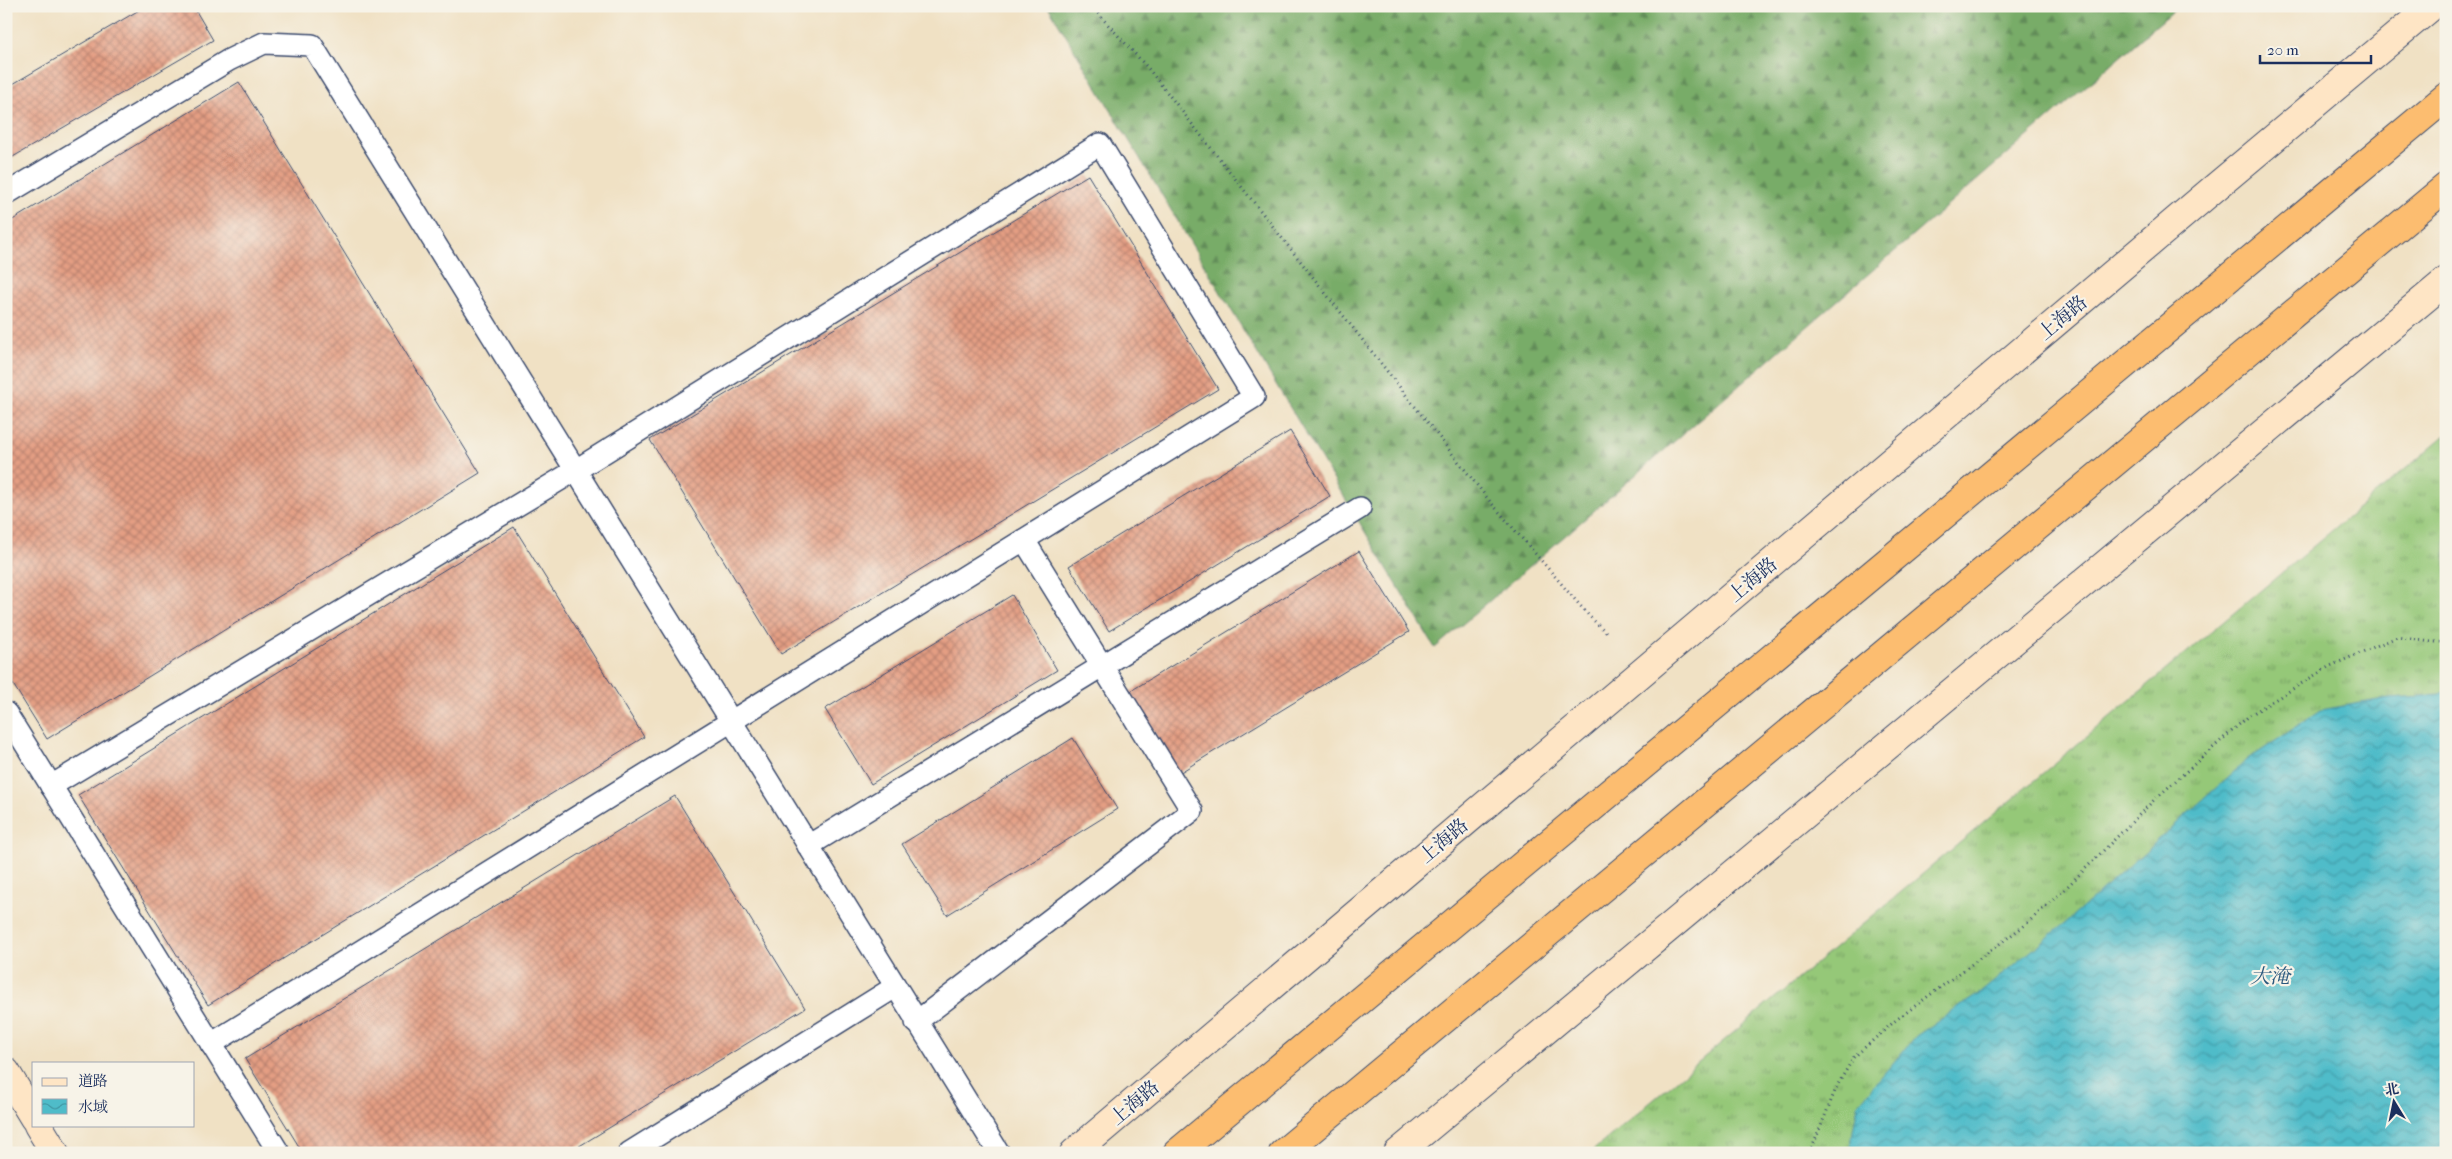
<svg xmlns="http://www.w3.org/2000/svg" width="2452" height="1159" font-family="'IM FELL French Canon','Noto Serif SC',serif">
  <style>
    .grass { fill: url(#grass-tufts); stroke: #587c6b }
    .forest { fill: url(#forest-firs); stroke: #4a6e63 }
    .water { fill: url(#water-waves); stroke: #357694 }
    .building { fill: url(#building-cross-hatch) }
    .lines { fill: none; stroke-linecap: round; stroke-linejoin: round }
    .lane-casing { stroke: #3b4a6d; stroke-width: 24 }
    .secondary-casing { stroke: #3b4a6d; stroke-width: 30 }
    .highway-casing { stroke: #3b4a6d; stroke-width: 30 }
    .path { stroke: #3b4a6d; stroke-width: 3; stroke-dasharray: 1 4; stroke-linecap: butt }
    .lane { stroke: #fff; stroke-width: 21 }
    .secondary { stroke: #fee5c5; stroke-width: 28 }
    .highway { stroke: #fcbd6f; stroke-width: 28 }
    .labels { text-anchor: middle; stroke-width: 4.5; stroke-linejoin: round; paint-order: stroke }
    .street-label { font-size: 19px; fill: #1b2f5e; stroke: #f7f3e8 }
    .water-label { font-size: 20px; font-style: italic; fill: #2b597e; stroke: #f7f3e8 }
  </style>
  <defs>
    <pattern id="grass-tufts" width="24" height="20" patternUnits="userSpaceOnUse" patternTransform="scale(1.25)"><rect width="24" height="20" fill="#95c878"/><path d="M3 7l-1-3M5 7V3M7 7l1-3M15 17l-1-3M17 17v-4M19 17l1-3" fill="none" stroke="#79a366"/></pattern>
    <pattern id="forest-firs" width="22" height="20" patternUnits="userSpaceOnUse" patternTransform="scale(1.25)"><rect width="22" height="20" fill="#78ac68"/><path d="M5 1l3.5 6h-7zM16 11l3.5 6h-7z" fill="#628c59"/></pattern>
    <pattern id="water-waves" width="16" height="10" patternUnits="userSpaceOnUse" patternTransform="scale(1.25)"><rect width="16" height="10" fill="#4fbcc9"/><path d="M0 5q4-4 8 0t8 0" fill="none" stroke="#4199a6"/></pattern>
    <pattern id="building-cross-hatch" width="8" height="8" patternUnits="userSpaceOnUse" patternTransform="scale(1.25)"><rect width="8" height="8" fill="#e49e83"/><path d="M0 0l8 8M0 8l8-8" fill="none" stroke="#b8816e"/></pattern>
  </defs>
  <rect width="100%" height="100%" fill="#f7f3e8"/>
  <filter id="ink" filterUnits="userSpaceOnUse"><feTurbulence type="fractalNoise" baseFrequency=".02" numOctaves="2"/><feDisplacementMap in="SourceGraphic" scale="10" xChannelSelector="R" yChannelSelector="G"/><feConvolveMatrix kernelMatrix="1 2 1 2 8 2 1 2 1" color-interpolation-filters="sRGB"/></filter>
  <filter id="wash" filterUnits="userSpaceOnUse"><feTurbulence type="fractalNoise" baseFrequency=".0096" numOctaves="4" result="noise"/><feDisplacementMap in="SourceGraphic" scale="20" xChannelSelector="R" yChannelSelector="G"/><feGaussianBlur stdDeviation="1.12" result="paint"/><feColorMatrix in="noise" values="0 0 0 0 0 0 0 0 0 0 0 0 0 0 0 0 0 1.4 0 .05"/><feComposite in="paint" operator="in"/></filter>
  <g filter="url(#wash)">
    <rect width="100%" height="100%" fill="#f0e1c4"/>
    <!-- grass -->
    <path class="grass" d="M2446,435V1153H1590Z"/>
    <!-- forest -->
    <path class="forest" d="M1048,6H2179L1435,648Z"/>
    <!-- water -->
    <path class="water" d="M2446,691V1153H1849L1858,1104L1916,1036L1980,993L2069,920L2246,761L2321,710L2389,698L2440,695Z"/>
    <g id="blocks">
      <!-- building -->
      <g class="building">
        <path d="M146,6H193L213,40L6,161V88Z"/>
        <path d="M239,82L480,473L47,739L6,673V224Z"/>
        <path d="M1088,175L1218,389L781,654L650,440Z"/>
        <path d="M1290,431L1330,496L1109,631L1069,566Z"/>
        <path d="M514,527L644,737L208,1005L78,795Z"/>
        <path d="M1359,551L1409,632L1179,773L1129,692Z"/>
        <path d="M1012,595L1057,670L871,784L825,709Z"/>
        <path d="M1073,738L1117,809L947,915L902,844Z"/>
        <path d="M675,796L805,1008L568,1153H303L245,1059Z"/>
      </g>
    </g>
  </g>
  <g filter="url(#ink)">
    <use href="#blocks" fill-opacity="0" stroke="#3b4a6d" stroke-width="1"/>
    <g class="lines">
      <!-- lane casing -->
      <g class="lane-casing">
        <g id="lane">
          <path d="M6,194L229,60L264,43L312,45L999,1153"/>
          <path d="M6,713L279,1153"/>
          <path d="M51,786L576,470L1100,144L1254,397L211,1044"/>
          <path d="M808,846L1360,508"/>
          <path d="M916,1022L1192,811L1024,540"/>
          <path d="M629,1153L895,987"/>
        </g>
      </g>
      <!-- secondary casing -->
      <g class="secondary-casing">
        <g id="secondary">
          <path d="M6,1072L34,1118"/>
          <path d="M38,1125L55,1153"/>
          <path d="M1074,1153L2211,191L2432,6"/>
          <path d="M1398,1153L2446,281"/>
        </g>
      </g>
      <!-- highway casing -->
      <g class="highway-casing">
        <g id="highway">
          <path d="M1177,1153L2446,97"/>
          <path d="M1283,1153L2446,187"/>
        </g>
      </g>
      <!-- path -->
      <g class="path">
        <path d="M1091,6L1147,67L1488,499L1590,617L1606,632"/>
        <path d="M1810,1153L1837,1086L1854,1057L1896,1020L2025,925L2064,890L2154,800L2250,715L2330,666L2397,637L2431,642H2446"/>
      </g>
      <!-- lane -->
      <use href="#lane" class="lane"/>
      <!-- secondary -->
      <use href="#secondary" class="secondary"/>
      <!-- highway -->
      <use href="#highway" class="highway"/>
    </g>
  </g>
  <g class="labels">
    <!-- street labels -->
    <g class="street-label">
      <text transform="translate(2062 317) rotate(-40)" y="7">上海路</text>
      <text transform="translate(1752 579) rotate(-40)" y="7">上海路</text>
      <text transform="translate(1443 840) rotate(-40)" y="7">上海路</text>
      <text transform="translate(1134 1102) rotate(-40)" y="7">上海路</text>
    </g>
    <!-- water labels -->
    <g class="water-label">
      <text x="2270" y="983">大淹</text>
    </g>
  </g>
  <!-- margin -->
  <rect width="2452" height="1159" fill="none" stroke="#f7f3e8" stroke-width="25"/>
  <!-- legend -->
  <rect x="32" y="1062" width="162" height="65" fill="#f7f3e8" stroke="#9fa5b1"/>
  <rect x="42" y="1078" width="25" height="8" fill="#fee5c5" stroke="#9fa5b1"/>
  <text x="78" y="1086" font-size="15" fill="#1b2f5e">道路</text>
  <rect x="42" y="1099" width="25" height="15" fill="url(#water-waves)" stroke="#9fa5b1"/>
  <text x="78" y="1112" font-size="15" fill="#1b2f5e">水域</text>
  <!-- north arrow -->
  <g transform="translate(2394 1102) rotate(350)" stroke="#f7f3e8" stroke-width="4" paint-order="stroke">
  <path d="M0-4L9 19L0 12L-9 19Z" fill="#1b2f5e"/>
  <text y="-8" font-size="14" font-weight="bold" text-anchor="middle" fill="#1b2f5e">北</text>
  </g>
  <!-- scale -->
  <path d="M2260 55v8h111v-8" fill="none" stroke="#1b2f5e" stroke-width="2.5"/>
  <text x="2267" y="55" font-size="15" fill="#1b2f5e" stroke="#f7f3e8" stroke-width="4" paint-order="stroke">20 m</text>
</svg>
